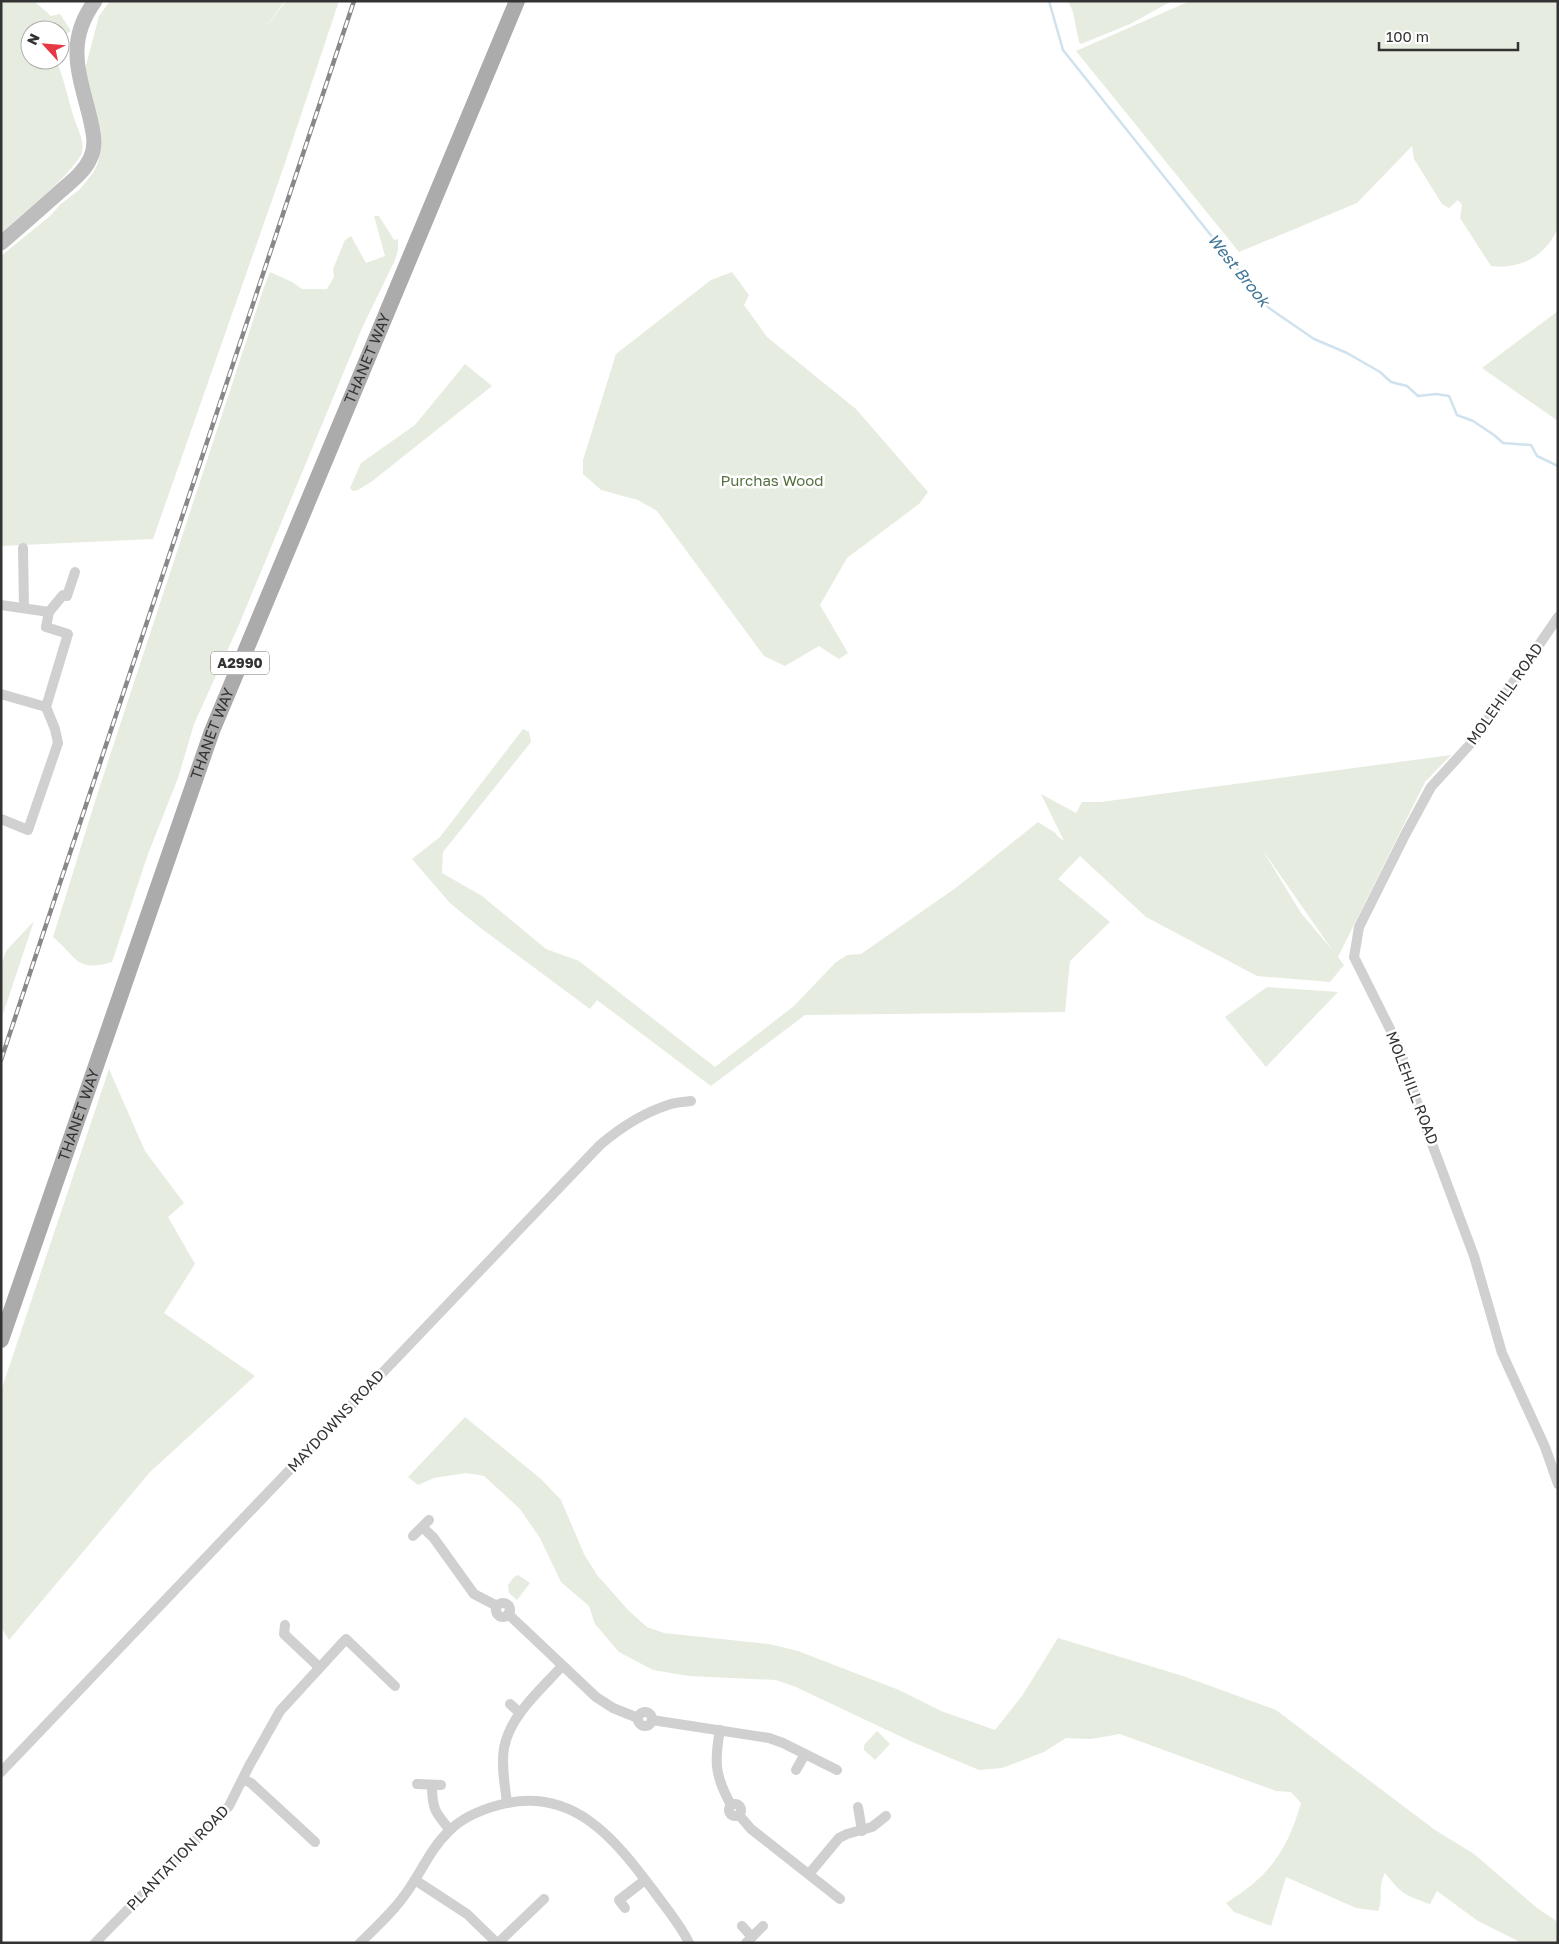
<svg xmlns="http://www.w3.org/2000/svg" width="1559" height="1944" font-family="'Golos Text',sans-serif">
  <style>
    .green { fill: #e6ecdf; fill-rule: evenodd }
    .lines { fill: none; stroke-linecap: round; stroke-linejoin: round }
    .stream { stroke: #cfe2ee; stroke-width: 2.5 }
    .street { stroke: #d0d0d0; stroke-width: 10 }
    .secondary { stroke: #bdbdbd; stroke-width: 15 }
    .primary { stroke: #ababab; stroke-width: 16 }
    .rail-casing { stroke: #888; stroke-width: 4.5 }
    .rail { stroke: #fff; stroke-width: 2.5; stroke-dasharray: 8; stroke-linecap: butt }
    .labels { text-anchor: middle; stroke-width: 5; stroke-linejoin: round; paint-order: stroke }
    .shield { fill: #fff; stroke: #707070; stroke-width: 1 }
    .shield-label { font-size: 14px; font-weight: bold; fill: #333 }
    .street-label { font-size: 15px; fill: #333; stroke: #fff }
    .park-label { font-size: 15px; fill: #56703f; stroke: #fff }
    .water-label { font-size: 16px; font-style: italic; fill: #3f7597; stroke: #fff }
  </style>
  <rect width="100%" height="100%" fill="#fff"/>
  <!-- green -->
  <g class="green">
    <path d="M1,1H34L51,16L60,14L71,31L60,37V30H30V60H56C64,78 67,96 73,115C76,126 85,140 82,152C78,169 17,219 1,233Z"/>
    <path d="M110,1H285L259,36L286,1H339L284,166L153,539L1,546V256L50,216L61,204L80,189L93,173L98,163L100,151L85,69L99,16Z"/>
    <path d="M1068,1H1172L1130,24L1081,44L1079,42L1073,12Z"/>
    <path d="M1190,1H1558V227C1548,255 1520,270 1491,266L1460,218L1462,205L1458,200L1449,208L1442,204L1414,159L1412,146L1357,203L1239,252L1076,51Z"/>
    <path d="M374,216H379L394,240L398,239V250L395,260L362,328L238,627L194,724L178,778L148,854L112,962C76,973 77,957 53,937L97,795L264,287L270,272L292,282L302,289H327L334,277L333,269L345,240L351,236L366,263L385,256Z"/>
    <path d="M732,272L749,295L744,305L767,337L856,409L928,492L919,504L847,558L820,605L848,653L839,659L819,646L785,666L764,656L657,511L638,500L601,490L583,474V460L616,354L711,280Z"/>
    <path d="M1558,311V421L1482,368Z"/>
    <path d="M465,364L492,386L371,482L358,490L353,491L350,488L361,463L415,425Z"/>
    <path d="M523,729L529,732L531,742L443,852L442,873L482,896L546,949L579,961L715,1067L794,1006L835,963L847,955L861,954L957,887L1038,822L1057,834L1056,835L1064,841L1041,794L1076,813L1082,802H1101L1451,755L1425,782L1338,957L1344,965L1330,982L1257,976L1146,917L1080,856L1058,879L1110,922L1070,961L1065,1012L805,1015L711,1086L597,1000L590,1009L478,926L450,903L412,859L440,837ZM1262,849L1333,951L1301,913Z"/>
    <path d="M34,921L1,1020V966L6,951Z"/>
    <path d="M1267,987L1338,992L1266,1067L1225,1017Z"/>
    <path d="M109,1069L145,1151L184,1203L168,1217L195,1264L164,1313L255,1376L150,1472L9,1640L1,1627V1391Z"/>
    <path d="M465,1417L541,1479L561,1500L584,1554L597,1575L629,1611L647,1627L664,1633L769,1644L798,1651L899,1690L941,1711L995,1730L1022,1696L1058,1638L1183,1676L1276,1710L1435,1830L1474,1854L1537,1908L1558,1922V1943H1522L1478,1921L1437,1891L1430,1904C1404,1895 1402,1894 1385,1873C1377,1888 1384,1898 1378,1911L1356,1908L1286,1877L1271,1926L1234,1912L1226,1903C1269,1877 1287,1851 1301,1803L1291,1792L1276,1791L1120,1734L1091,1739L1066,1738L1044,1752L1002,1768L979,1770L910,1741L796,1687L776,1680L689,1676L653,1670L619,1652L595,1624L589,1606L561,1582L540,1538L520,1509L484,1476L466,1473L434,1478L418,1485L408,1477Z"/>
    <path d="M518,1575L530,1583L517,1600L509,1593L508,1585L514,1577Z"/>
    <path d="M877,1731L890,1744L875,1760L864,1750V1745Z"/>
  </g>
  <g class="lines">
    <!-- stream -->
    <path class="stream" d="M1049,1L1063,50L1269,308L1314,339L1347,353L1380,372L1391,382L1407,386L1418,396L1436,394L1449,396L1457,415L1473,421L1494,435L1503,443L1531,445L1537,456L1558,466"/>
    <!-- street -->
    <g class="street">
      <path d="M23,548L24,608"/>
      <path d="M1,605L49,612L46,627L68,634L46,707L55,729L58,743L28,830L1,819"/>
      <path d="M49,612L63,595L67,596L75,572"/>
      <path d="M1558,617L1473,741L1431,787L1405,835L1359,927L1354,957L1399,1047L1422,1117L1474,1256L1502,1353L1545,1447L1558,1484"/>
      <path d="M1,694L46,707"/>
      <path d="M422,1527L433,1537L474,1594L497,1606"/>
      <path d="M413,1536L429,1520"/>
      <circle cx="503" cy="1610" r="7"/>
      <path d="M508,1614L596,1697L613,1708L638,1718"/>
      <path d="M285,1625L284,1634L319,1667"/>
      <path d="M510,1704L520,1713"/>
      <circle cx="645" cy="1719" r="7"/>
      <path d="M652,1720L769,1738L783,1743L837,1770"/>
      <path d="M720,1730C714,1762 715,1776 731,1805"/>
      <path d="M796,1770L805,1754"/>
      <path d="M1,1772L600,1145C620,1128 643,1113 668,1105C675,1102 684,1102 691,1101"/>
      <path d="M243,1779L251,1783L315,1842"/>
      <path d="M417,1784L441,1785"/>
      <path d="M432,1785C432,1809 435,1812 450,1830"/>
      <path d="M507,1803C505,1785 501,1766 504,1748C510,1715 541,1690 562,1666"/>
      <circle cx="735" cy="1810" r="6"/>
      <path d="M858,1807L862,1831"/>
      <path d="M739,1815L751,1829L840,1899"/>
      <path d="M809,1874L839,1838L847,1834L872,1827L886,1816"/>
      <path d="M415,1880L467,1914L497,1943"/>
      <path d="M625,1908L619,1900L645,1880"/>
      <path d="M742,1926L752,1937"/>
      <path d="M95,1943L229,1806L249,1766L280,1711L346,1639L395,1686"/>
      <path d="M360,1943C375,1928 392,1913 404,1896C420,1875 430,1849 449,1831C463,1817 480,1810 499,1805C572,1785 614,1838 653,1890C665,1907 680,1924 689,1943"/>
      <path d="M498,1943L544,1899"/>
      <path d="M746,1943L763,1926"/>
    </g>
    <!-- secondary -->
    <path class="secondary" d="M1,243C20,227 38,211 56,195C68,184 83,174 90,159C97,145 93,132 90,118C79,73 65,42 95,1"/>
    <!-- primary -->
    <path class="primary" id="s1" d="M1,1340L212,731L517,1"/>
    <!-- rail casing -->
    <g class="rail-casing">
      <path id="rail" d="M1,1060L354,1"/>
    </g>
    <!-- rail -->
    <use href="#rail" class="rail"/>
  </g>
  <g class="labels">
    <!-- shield labels -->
    <rect class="shield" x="211" y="651.5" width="58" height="23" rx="4"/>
    <g class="shield-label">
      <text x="240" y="668">A2990</text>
    </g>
    <!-- street labels -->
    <g class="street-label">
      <text dy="5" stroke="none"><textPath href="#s1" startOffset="1048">THANET WAY</textPath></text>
      <text transform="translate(1505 694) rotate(-55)" y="5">MOLEHILL ROAD</text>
      <text dy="5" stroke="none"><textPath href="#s1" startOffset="642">THANET WAY</textPath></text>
      <text transform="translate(1412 1088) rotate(69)" y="5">MOLEHILL ROAD</text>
      <text dy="5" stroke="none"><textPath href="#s1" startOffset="238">THANET WAY</textPath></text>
      <text transform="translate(336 1421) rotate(-47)" y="5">MAYDOWNS ROAD</text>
      <text transform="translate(178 1858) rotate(-46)" y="5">PLANTATION ROAD</text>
    </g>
    <!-- park labels -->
    <g class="park-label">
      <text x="772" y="486">Purchas Wood</text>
    </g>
    <!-- water labels -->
    <g class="water-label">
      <text transform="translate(1239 270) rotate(51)" y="6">West Brook</text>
    </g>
  </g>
  <!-- border -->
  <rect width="1559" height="1944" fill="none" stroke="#333333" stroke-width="5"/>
  <!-- north arrow -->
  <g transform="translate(45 45) rotate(296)"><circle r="24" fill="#ffffff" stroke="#adadad"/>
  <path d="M0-4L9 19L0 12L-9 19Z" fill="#e63946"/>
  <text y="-8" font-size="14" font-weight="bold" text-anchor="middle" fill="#333333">N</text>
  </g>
  <!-- scale -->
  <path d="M1379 42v8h139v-8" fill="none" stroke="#333333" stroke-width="2.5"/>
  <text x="1386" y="42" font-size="15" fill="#333333" stroke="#ffffff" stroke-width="4" paint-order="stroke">100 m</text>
</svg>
